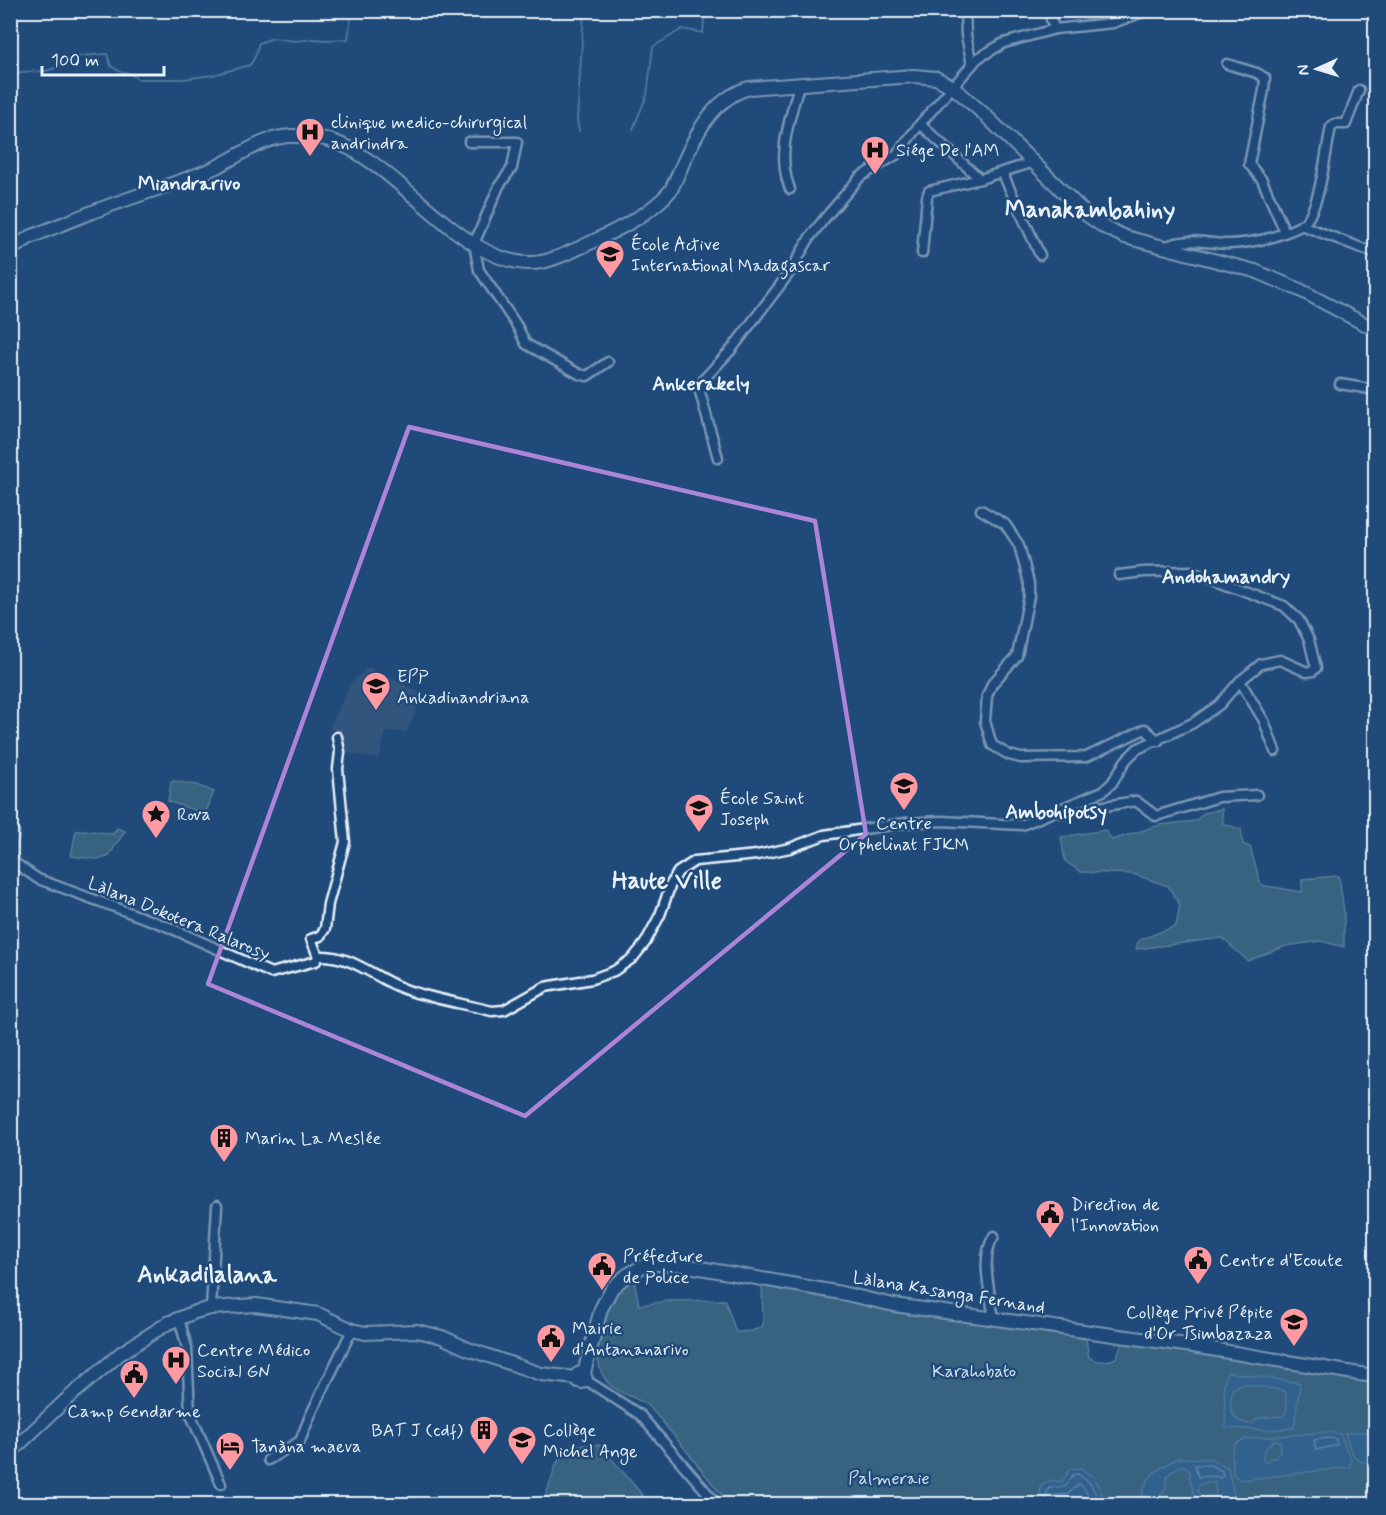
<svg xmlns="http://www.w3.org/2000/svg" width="1386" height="1515" font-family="Mynerve,sans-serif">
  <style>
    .built { fill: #33547e }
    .green { fill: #54818a; stroke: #9eb9c1; stroke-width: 1.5 }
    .water { fill: #477ca4; stroke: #87abc6; stroke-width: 1.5; fill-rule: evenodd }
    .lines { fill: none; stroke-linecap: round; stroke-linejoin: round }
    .shore { stroke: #a8c2d6; stroke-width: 1.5 }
    .stream { stroke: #87abc6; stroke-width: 2 }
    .street-casing { stroke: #e8f1f8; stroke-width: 13 }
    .secondary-casing { stroke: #e8f1f8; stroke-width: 16 }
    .street { stroke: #1f4a7a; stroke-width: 8 }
    .secondary { stroke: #1f4a7a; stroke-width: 12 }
    .marked { fill: none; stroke: #ac85d9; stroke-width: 4.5; stroke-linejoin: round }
    .labels { text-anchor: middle; stroke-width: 5; stroke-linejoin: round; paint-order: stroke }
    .poi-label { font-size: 18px; fill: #e8f1f8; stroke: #1f4a7a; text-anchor: start }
    .street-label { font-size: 18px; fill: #e8f1f8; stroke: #1f4a7a }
    .park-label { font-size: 18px; fill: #d2e0e8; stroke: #1f4a7a }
    .neighbourhood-label { font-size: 20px; font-weight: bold; fill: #e8f1f8; stroke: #1f4a7a }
    .district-label { font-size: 24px; font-weight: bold; fill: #e8f1f8; stroke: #1f4a7a }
  </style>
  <rect width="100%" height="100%" fill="#1f4a7a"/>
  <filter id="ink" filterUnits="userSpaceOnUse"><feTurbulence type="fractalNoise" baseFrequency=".0167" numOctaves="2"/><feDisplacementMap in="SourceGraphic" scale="12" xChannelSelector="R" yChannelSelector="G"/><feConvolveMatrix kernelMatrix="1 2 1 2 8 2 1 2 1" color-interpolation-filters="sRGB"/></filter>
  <g filter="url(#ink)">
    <!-- built -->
    <path class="built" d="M368,667L424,695L406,732H386L379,759L343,752L341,733L329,728L350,684Z"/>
    <!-- green -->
    <g class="green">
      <path d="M173,781L197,785L214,792L205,814L168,801L171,783Z"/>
      <path d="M1222,809L1223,824L1241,829L1243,844L1250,847L1261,885L1302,892V879L1339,876L1344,912V947L1321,941L1286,946L1248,961L1222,938L1136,949L1139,940L1176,926L1180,905L1168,886L1133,874L1081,872L1065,861L1061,837L1105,830L1112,840L1160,825L1195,821L1204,813Z"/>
      <path d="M117,828L125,831L108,857L97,859L71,856L76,831L84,830L113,834Z"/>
      <path d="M633,1275L639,1305L668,1301L725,1300L736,1332L752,1331L763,1326L762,1285L1085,1334L1089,1357C1098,1363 1106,1362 1116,1358L1123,1341L1375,1377V1504H729C703,1473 678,1438 650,1408C639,1397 621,1395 610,1385C587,1362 600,1313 616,1290C620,1284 627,1279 633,1275Z"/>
      <path d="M571,1445H600L650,1504H543L556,1464Z"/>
    </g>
    <!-- water -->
    <g class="water">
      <path d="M1227,1372L1300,1383L1294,1428L1268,1430L1226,1428L1224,1383ZM1244,1384L1285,1391L1287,1409L1283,1416L1258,1418L1252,1424C1229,1422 1228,1407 1233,1388Z"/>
      <path d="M1375,1431V1447L1371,1448L1370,1457L1375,1459V1464C1351,1463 1352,1453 1345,1433Z"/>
      <path d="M1328,1432L1340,1434L1351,1459L1350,1467L1241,1480L1233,1474L1232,1453L1235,1444L1245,1439L1257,1438ZM1274,1440L1281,1441L1280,1450L1276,1458H1270L1266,1462L1263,1459L1264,1451Z"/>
      <path d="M1179,1458L1211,1459L1228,1468L1236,1504H1197L1190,1479V1472L1185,1466H1179L1167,1476L1166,1487L1159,1498L1166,1504H1141C1142,1477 1156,1469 1179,1458ZM1208,1482L1215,1483L1216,1497L1202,1499L1197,1490L1200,1484Z"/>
      <path d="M1081,1468L1094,1478L1107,1504H1039L1041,1486L1051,1480L1062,1482L1070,1469Z"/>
    </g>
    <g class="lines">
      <!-- shore -->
      <g class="shore">
        <path d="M1328,1438L1336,1439L1337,1445L1316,1450L1314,1440Z"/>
        <path d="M1195,1465H1210L1222,1471L1223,1476L1220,1478L1214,1476L1198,1477Z"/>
        <path d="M1045,1504L1048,1489L1053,1487H1065L1073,1475L1078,1474L1090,1483L1101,1504"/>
        <path d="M1053,1504L1055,1495L1068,1494L1079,1484L1084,1488L1093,1504"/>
      </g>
      <!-- stream -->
      <g class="stream">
        <path d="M10,82L20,72L46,71L59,67L80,56L107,54L111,66L122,73H130L137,79H183L213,75L250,65L255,57L259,43L273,38L295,41L314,39L325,40L348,39L352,10"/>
        <path d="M633,129L647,95L653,47L682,29L703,33L705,10"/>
        <path d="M579,131L577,120L584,10"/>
      </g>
      <!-- street casing -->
      <g class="street-casing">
        <g id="street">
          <path d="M965,10L966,35L972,65"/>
          <path d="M1052,10L1051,20L1055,29L1113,23L1149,10"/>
          <path d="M1227,64L1257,73L1265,78L1264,90L1249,164L1262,180L1285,232"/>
          <path d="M920,124L980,179L929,191L927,197L922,253"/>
          <path d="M469,142H517L512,168L499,186L474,244L479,270L517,326L526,344L579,374L587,376L608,362"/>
          <path d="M1002,172L1040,255"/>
          <path d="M980,179L1034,162"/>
          <path d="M790,189C776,155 790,119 799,85"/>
          <path d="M1301,225L1372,252"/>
          <path d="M1164,247C1186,237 1204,243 1227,244C1243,244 1258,241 1273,237C1283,233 1295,230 1303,224C1320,211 1326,149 1331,127L1334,124H1346L1359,90"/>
          <path d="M1340,384L1376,390"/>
          <path d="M718,458L700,392L704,379L731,350L790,272L810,237L825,218L860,177L896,155L920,124L978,58L1004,43L1055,29"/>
          <path d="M981,510L1005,524L1019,545L1029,583V596L1017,656L992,684L987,696L985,721L992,745L1009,755L1021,758L1086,757L1145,729L1158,741"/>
          <path d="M1240,681L1264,721L1275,751"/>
          <path d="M1061,813L1136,801L1156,816L1219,797L1257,795"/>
          <path d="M10,831L14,832L10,853L15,863L38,879L166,926L271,973L316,961L318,956C353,954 375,979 407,990C434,999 464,1004 492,1011L504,1010L545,987L592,979L614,971L633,958L645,943L660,915L671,884L678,872L695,861L757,855L790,848L824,835L905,823L941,821L1022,825L1103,791L1112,783L1126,760L1137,749L1193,723L1219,705L1240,681L1261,664L1280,660L1307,672L1313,671L1316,668L1309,640L1299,620L1284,606L1192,571L1143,572L1119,575"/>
          <path d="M318,956L311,939L320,936L325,929L328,904L345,842L338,769L340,752L337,737"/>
          <path d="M994,1236C979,1259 991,1294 994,1320"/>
          <path d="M211,1308L217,1206"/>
          <path d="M179,1318L187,1348L190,1413L221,1484"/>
          <path d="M586,1380L640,1415L717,1504"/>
          <path d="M268,1460L300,1441L310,1416L352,1330"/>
        </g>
      </g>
      <!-- secondary casing -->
      <g class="secondary-casing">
        <g id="secondary">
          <path d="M10,250L30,237C63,224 95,210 128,199C156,189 186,180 214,168C240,156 263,136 293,136C304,136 318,137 329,140C399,160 467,275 541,262C558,259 576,249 592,242C619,229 651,214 671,190C689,152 704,101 749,88L914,76L936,78L953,87L985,115L1088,216L1104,227L1125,237L1255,271L1300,290L1376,330"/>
          <path d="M584,1373L578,1374V1381L582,1382L586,1380L584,1373L601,1309L612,1288L627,1275L647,1264H678L841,1293L894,1305L1193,1346L1366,1375L1376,1374"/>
          <path d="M10,1453L67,1399L121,1353L168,1323L195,1312L211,1308L256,1305L318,1314L352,1330L365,1333L417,1331L442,1337L468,1349L541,1374L576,1378"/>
        </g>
      </g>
      <!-- street -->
      <use href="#street" class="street"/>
      <!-- secondary -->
      <use href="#secondary" class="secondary"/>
    </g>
  </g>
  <!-- marked area -->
  <path d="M0 0H1386V1515H0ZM409,427L815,521L866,834L525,1116L208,984Z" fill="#1f4a7a" fill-opacity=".55" fill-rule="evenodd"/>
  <path class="marked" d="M409,427L815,521L866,834L525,1116L208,984Z"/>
  <!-- icons -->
  <defs>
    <g id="hospital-pin" transform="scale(1.5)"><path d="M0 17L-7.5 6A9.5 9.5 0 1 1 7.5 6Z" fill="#ff9aa2" stroke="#1f4a7a"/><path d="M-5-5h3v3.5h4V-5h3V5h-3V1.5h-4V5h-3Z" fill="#111"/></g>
    <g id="school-pin" transform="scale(1.5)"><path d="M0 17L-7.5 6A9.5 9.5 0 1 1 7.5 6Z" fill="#ff9aa2" stroke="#1f4a7a"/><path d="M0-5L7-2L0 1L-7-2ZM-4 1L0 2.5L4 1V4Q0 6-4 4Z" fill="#111"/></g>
    <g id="sight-pin" transform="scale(1.5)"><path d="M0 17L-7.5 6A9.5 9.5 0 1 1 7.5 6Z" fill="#ff9aa2" stroke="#1f4a7a"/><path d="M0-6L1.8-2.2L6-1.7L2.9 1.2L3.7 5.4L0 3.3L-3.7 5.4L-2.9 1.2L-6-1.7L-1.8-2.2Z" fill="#111"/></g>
    <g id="building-pin" transform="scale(1.5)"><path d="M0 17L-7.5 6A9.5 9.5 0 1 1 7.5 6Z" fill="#ff9aa2" stroke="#1f4a7a"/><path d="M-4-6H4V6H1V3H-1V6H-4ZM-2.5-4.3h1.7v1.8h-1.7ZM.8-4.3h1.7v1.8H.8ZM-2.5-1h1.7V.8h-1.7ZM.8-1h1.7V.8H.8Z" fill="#111"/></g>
    <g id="civic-pin" transform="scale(1.5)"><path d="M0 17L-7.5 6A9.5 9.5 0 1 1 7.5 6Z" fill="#ff9aa2" stroke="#1f4a7a"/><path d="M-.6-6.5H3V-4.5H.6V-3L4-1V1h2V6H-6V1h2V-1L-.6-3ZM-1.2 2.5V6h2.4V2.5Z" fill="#111"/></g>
    <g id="hotel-pin" transform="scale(1.5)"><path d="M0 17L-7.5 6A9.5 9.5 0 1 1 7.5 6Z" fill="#ff9aa2" stroke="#1f4a7a"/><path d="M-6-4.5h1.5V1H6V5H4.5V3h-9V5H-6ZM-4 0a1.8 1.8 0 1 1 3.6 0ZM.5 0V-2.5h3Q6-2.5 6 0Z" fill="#111"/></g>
  </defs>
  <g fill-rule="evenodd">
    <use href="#hospital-pin" x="310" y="132"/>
    <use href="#hospital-pin" x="875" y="150"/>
    <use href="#school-pin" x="610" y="254"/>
    <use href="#school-pin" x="376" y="686"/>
    <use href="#school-pin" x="904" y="786"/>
    <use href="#school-pin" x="699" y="808"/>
    <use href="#sight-pin" x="156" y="814"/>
    <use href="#building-pin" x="224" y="1138"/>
    <use href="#civic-pin" x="1050" y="1214"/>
    <use href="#civic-pin" x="1198" y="1260"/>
    <use href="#civic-pin" x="602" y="1266"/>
    <use href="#school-pin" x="1294" y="1322"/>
    <use href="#civic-pin" x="551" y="1338"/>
    <use href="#hospital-pin" x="176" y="1360"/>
    <use href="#civic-pin" x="134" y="1374"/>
    <use href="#building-pin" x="484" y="1430"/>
    <use href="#school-pin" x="522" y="1440"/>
    <use href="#hotel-pin" x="230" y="1446"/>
  </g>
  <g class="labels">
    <!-- poi labels -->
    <g class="poi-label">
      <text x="331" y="128">clinique medico-chirurgical<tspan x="331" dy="21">andrindra</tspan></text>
      <text x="896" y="156">Siége De l'AM</text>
      <text x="631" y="250">École Active<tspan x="631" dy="21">International Madagascar</tspan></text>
      <text x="397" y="682">EPP<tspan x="397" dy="21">Ankadinandriana</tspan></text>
      <text x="720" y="804">École Saint<tspan x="720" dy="21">Joseph</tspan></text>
      <text x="177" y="820">Rova</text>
      <text x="904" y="829" text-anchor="middle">Centre<tspan x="904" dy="21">Orphelinat FJKM</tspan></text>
      <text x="245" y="1144">Marin La Meslée</text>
      <text x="1071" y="1210">Direction de<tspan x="1071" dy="21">l'Innovation</tspan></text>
      <text x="623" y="1262">Préfecture<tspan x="623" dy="21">de Police</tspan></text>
      <text x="1219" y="1266">Centre d'Ecoute</text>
      <text x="1273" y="1318" text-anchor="end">Collège Privé Pépite<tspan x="1273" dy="21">d'Or Tsimbazaza</tspan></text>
      <text x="572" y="1334">Mairie<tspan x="572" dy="21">d'Antananarivo</tspan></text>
      <text x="197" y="1356">Centre Médico<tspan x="197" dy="21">Social GN</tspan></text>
      <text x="134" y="1417" text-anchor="middle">Camp Gendarme</text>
      <text x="463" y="1436" text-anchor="end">BAT J (cdf)</text>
      <text x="543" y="1436">Collège<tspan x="543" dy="21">Michel Ange</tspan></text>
      <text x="251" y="1452">Tanàna maeva</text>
    </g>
    <!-- street labels -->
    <g class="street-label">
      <text transform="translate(179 918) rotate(22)" y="6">Làlana Dokotera Ralarosy</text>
      <text transform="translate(949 1292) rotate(9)" y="6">Làlana Kasanga Fernand</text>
    </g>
    <!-- park labels -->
    <g class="park-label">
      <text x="974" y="1377">Karahobato</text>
      <text x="889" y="1484">Palmeraie</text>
    </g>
    <!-- neighbourhood labels -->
    <g class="neighbourhood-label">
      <text x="189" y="190">Miandrarivo</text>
      <text x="701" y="390">Ankerakely</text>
      <text x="1226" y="583">Andohamandry</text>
      <text x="1056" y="818">Ambohipotsy</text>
    </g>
    <!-- district labels -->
    <g class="district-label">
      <text x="1090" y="217">Manakambahiny</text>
      <text x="667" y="888">Haute Ville</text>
      <text x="207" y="1282">Ankadilalana</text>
    </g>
  </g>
  <!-- margin -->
  <rect width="1386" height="1515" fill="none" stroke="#1f4a7a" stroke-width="36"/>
  <rect x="18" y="18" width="1350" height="1479" fill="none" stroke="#e8f1f8" stroke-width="2" filter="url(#ink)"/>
  <!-- north arrow -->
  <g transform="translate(1317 69) rotate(266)" stroke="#1f4a7a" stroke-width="4.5" paint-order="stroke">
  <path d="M0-4.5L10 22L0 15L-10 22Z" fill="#e8f1f8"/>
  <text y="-9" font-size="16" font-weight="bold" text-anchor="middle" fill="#e8f1f8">N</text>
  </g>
  <!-- scale -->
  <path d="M42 66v9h122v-9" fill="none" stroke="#e8f1f8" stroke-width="3"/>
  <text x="51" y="66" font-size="18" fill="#e8f1f8" stroke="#1f4a7a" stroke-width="4.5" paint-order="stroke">100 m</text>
</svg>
